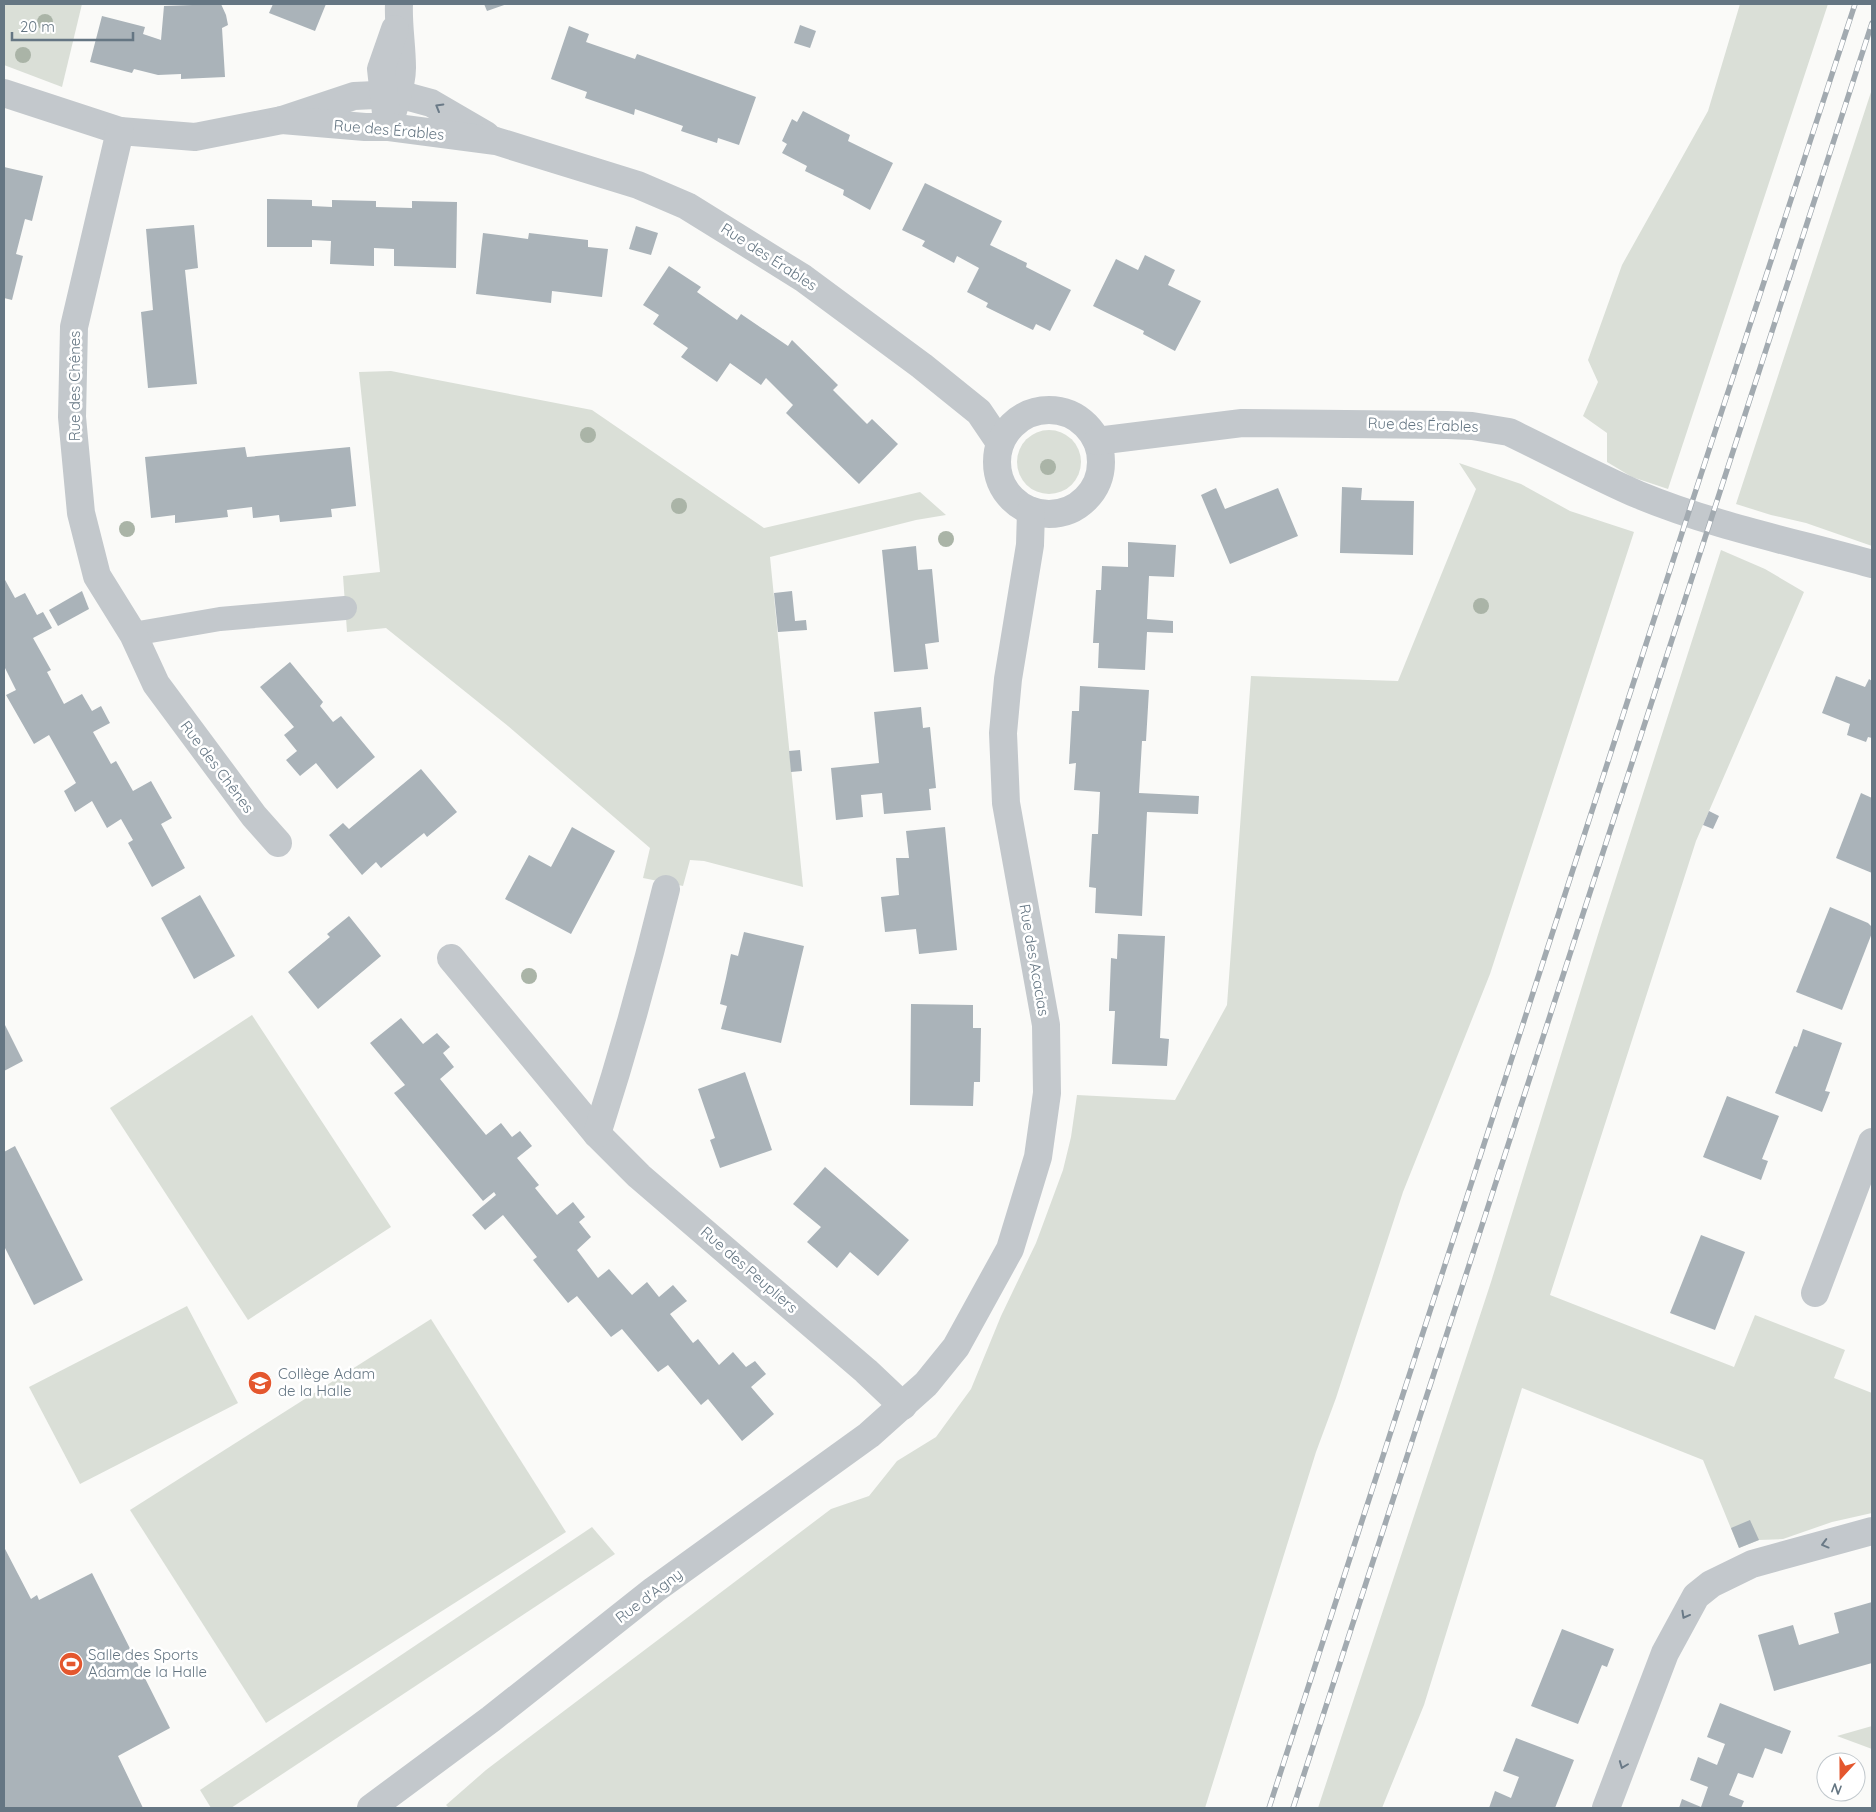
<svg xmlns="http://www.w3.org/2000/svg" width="1876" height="1812" font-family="Quicksand,sans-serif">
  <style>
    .green { fill: #dadfd7 }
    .building { fill: #aab3b9 }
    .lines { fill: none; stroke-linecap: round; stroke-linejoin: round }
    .lane { stroke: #c3c8cc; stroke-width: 24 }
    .street { stroke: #c3c8cc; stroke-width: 28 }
    .rail-casing { stroke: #a2aab0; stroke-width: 5.5 }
    .rail { stroke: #fff; stroke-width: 4; stroke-dasharray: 11; stroke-linecap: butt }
    .tree { fill: #aab4a7 }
    .oneway { stroke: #6a7a87 }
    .labels { text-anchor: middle; stroke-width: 5; stroke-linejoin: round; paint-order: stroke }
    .street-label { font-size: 15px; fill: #657683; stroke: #fff }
    .poi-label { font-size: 15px; fill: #657683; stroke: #fff; text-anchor: start }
  </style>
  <rect width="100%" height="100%" fill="#fafaf8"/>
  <!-- green -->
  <g class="green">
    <path d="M4,4H82L62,87L4,65Z"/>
    <path d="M1740,4H1828L1668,489L1632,477L1607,462V433L1583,416L1598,382L1588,360L1622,265L1708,111Z"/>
    <path d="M1872,89V546L1806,523L1771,515L1736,504Z"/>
    <path d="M391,371L592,410L764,528L920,492L946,515L916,520L770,557L803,887L704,861L690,860L683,886L643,878L650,848L508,726L386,628L347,632L343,576L380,572L359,372Z"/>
    <circle cx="1049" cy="462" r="32"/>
    <path d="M1459,463L1521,484L1570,511L1634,532L1490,974L1403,1192L1336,1398L1316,1452L1205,1808H449L446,1805L486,1770L831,1509L869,1496L897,1461L936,1437L971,1389L1001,1316L1036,1243L1063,1170L1071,1137L1077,1095L1175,1100L1227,1005L1251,676L1398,681L1476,489Z"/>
    <path d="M1721,550L1765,569L1804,592L1696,841L1550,1295L1734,1367L1755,1315L1845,1350L1834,1378L1872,1393V1513L1832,1522L1783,1539L1759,1540L1739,1548L1703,1460L1522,1388L1424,1705L1382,1808H1318L1491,1282L1600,928Z"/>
    <path d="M252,1015L391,1227L248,1320L110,1108Z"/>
    <path d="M187,1306L238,1403L80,1484L29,1387Z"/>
    <path d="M431,1319L566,1532L266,1723L130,1510Z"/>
    <path d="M592,1527L615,1554L231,1808H211L200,1790Z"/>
    <path d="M1872,1726V1749L1837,1736Z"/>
  </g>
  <!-- building -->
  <g class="building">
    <path d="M221,4L226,15L228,25L222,28L225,77L181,79V74L158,75L134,69L132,73L90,62L102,16L145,27L143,34L161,40L164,6Z"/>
    <path d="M273,4H326L315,31L269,13Z"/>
    <path d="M484,4H507L487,11Z"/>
    <path d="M800,25L816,31L810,48L794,43Z"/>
    <path d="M569,26L589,34L586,42L635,59L637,54L756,97L739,145L718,138L717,143L681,131L683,126L635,109L634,115L617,109L585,98L587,92L551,79Z"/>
    <path d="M803,111L850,135L848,141L893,163L870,210L843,195L844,190L805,171L807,166L782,153L787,144L782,141L792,119L797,122Z"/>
    <path d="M4,167L43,176L32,221L25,219L16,254L23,256L12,300L4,298Z"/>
    <path d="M925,183L1002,221L990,245L1027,263L1026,267L1071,290L1050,331L1036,324L1033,330L986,307L988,303L967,292L979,268L957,256L954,263L922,246L925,241L902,230Z"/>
    <path d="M267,199L312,200V206L332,207V200L376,201V207L412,208V201L457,202L456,268L394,266V249L374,248V266L330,264L331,241L312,240V247H267Z"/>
    <path d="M194,225L198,268L185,270L197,384L148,388L141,312L153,310L146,229Z"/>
    <path d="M636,226L658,233L651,255L629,249Z"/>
    <path d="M483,233L528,239L529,233L588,240V247L608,249L602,297L552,291L551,303L476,294Z"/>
    <path d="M1145,255L1175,270L1168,285L1201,301L1175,351L1143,334L1144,331L1093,306L1116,259L1138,270Z"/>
    <path d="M669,266L701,287L697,292L737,320L741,314L788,346L792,340L838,385L833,390L867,424L872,419L898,444L859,484L786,413L793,405L766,378L761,385L730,363L717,382L681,357L688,348L653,324L659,315L643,305Z"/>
    <path d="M245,447L247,457L350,447L356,506L331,509L332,517L280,522L279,515L253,518L252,507L227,510L228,517L175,523V515L151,518L145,457Z"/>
    <path d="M1342,487L1362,488L1361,500L1414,501L1413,555L1340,553Z"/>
    <path d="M1216,488L1225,509L1278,488L1298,536L1230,564L1201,495Z"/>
    <path d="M1128,542L1176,545L1174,577L1149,576L1147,619L1173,621V633L1147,632L1145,670L1098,668L1099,643H1093L1096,590H1101L1102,566L1128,567Z"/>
    <path d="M916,546L918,570L932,569L939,642L925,644L928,669L894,672L882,550Z"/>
    <path d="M4,578L15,598L25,593L37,615L43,612L52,628L33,638L51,670L47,672L64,704L82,694L92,711L101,706L110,723L93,732L111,764L116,761L133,791L151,781L172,818L161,824L185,868L152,887L128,843L133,840L121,819L107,828L92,801L75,812L64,791L76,783L49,735L34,744L6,695L16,690L4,666Z"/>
    <path d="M82,591L89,609L58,626L49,610Z"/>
    <path d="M792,591L795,621L806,620L807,630L778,632L774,593Z"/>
    <path d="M290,662L323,702L320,706L333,722L341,716L375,757L337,789L316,763L300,776L286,760L297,751L284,735L294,727L260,687Z"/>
    <path d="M1836,676L1865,687L1869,679L1872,681V738L1868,737L1866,742L1847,735L1850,724L1822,713Z"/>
    <path d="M1080,686L1149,690L1146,741H1142L1139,793L1199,796L1198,814L1147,812L1142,916L1095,913L1096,888L1089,887L1092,834H1098L1100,792L1074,790L1076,763L1069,764L1072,711H1079Z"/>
    <path d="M921,707L923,728L930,727L936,788L929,789L931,810L884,814L882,793L861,795L863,817L836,820L831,768L879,763L874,712Z"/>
    <path d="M800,750L802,771L791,772L789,751Z"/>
    <path d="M421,769L457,812L427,837L424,833L381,868L376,862L362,875L329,835L343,823L349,829Z"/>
    <path d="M1861,793L1872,798V873L1836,858Z"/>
    <path d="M1709,811L1719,816L1713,829L1703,825Z"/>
    <path d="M572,827L615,851L571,934L505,899L529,855L551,867Z"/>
    <path d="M945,827L957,950L919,954L916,929L885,932L881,897L899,895L896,858H909L906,831Z"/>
    <path d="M200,895L235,956L194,979L161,918Z"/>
    <path d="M1830,907L1868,923L1872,927V933L1842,1010L1796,992Z"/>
    <path d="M349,916L381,956L318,1009L288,972L330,937L327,934Z"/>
    <path d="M744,932L804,946L781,1043L721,1029L727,1006L720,1004L726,978L731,954L738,956Z"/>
    <path d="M1118,934L1165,936L1160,1038L1169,1039L1167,1066L1112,1064L1115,1011H1109L1110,984L1111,958L1117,959Z"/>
    <path d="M911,1004L973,1005V1028H981L980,1082H974L973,1106L910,1105Z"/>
    <path d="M401,1018L423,1044L437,1033L450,1047L443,1053L454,1067L440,1079L486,1135L501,1123L512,1137L520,1131L532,1146L517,1158L539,1185L535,1188L557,1215L573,1202L585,1217L579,1222L591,1237L577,1250L598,1278L609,1269L632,1295L647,1282L659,1297L673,1285L687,1301L670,1314L693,1343L698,1339L719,1365L733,1352L746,1367L755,1361L766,1374L751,1387L774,1414L742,1441L708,1399L701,1405L668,1365L658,1372L622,1329L611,1337L577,1296L568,1303L533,1260L537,1257L503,1215L485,1230L472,1215L496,1195L494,1192L483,1201L394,1093L405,1085L370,1043Z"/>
    <path d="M4,1023L23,1061L4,1071Z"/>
    <path d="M1803,1029L1842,1043L1825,1091L1830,1092L1822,1112L1775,1093L1794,1046L1797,1047Z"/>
    <path d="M745,1072L772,1150L720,1168L710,1140L715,1138L698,1089Z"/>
    <path d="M1727,1096L1779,1116L1762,1159L1768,1161L1761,1180L1703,1157Z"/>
    <path d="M15,1146L83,1280L34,1305L4,1246V1152Z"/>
    <path d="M825,1167L909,1240L878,1276L850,1252L837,1268L807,1242L821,1227L793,1204Z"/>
    <path d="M1701,1235L1745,1252L1715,1330L1670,1313Z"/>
    <path d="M1750,1520L1759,1540L1739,1548L1731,1528Z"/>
    <path d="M4,1547L31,1599L37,1595L39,1600L92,1573L170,1728L118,1756L143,1808H4Z"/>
    <path d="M1872,1602V1663L1774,1691L1758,1635L1793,1625L1799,1645L1839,1633L1834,1613Z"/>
    <path d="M1562,1629L1614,1649L1607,1667L1602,1665L1578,1724L1531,1706Z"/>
    <path d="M1720,1703L1791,1731L1782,1754L1765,1748L1753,1778L1738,1773L1729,1795L1744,1801L1741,1808H1679L1682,1799L1701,1807L1708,1787L1690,1780L1698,1757L1717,1765L1725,1744L1707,1737Z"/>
    <path d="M1516,1738L1574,1760L1555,1808H1489L1495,1791L1511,1798L1519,1777L1503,1771Z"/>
  </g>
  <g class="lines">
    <!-- lane -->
    <path class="lane" d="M133,634L220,619L345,608"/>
    <!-- street -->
    <g class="street">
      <path d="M4,93L120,131L195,137L282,120L354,96L398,94L431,103L486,135"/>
      <path d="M393,111C397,97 402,83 402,68C402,46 398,25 399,4"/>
      <path d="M386,113L381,69L395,29"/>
      <path d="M282,120L365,127H389L496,141L638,185L687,206L803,278L922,366L979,412L1000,443"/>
      <path d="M120,131L74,327L72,417L81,513L97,576L133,634L156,684L254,816L278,843"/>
      <circle cx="1049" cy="462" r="52"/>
      <path d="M1097,441L1242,423L1447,425L1472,426L1509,432C1553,453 1595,476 1639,495C1714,526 1794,542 1872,564"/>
      <path d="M451,958L597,1134L639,1176L866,1371L903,1406"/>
      <path d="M597,1134C623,1053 646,971 666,889"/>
      <path d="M1815,1293L1872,1142"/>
      <path d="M371,1808L491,1719L654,1590L869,1435L926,1384L956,1347L1010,1249L1038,1157L1047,1093L1046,1025L1006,803L1003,733L1008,679L1030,545L1031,511"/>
      <path d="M1606,1808L1665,1653L1696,1596L1711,1584L1752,1564L1872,1531"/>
    </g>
    <!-- rail casing -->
    <g class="rail-casing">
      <g id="rail">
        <path d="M1269,1808L1693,499L1855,4"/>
        <path d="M1293,1808L1872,23"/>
      </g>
    </g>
    <!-- rail -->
    <use href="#rail" class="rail"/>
  </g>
  <!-- trees -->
  <g class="tree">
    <circle cx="45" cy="22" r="8"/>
    <circle cx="23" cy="55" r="8"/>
    <circle cx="588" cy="435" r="8"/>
    <circle cx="1048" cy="467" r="8"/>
    <circle cx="679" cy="506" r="8"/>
    <circle cx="127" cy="529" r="8"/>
    <circle cx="946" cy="539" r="8"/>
    <circle cx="1481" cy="606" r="8"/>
    <circle cx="529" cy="976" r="8"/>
  </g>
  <!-- one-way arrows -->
  <defs><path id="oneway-chevron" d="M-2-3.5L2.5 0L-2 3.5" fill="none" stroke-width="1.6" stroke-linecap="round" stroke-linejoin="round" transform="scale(1.25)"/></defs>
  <g class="oneway">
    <use href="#oneway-chevron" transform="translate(439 107) rotate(-150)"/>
    <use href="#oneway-chevron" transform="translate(1825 1544) rotate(165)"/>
    <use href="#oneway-chevron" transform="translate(1685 1615) rotate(119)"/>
    <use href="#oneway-chevron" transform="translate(1623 1765) rotate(111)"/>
  </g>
  <!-- icons -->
  <defs>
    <g id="school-disc" transform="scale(1.25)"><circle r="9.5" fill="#e4572e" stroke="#fff"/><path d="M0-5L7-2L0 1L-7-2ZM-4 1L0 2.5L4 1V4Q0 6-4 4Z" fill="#fff"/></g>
    <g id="stadium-disc" transform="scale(1.25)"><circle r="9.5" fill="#e4572e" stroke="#fff"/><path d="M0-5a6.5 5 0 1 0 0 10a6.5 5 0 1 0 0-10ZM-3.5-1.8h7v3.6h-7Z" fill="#fff"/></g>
  </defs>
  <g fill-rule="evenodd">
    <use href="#school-disc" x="260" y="1383"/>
    <use href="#stadium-disc" x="71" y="1664"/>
  </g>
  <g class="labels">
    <!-- street labels -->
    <g class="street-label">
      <text transform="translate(389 130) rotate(5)" y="5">Rue des Érables</text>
      <text transform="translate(769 257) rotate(33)" y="5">Rue des Érables</text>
      <text transform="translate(75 386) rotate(-90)" y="5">Rue des Chênes</text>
      <text transform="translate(1423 425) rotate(2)" y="5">Rue des Érables</text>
      <text transform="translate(217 767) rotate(53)" y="5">Rue des Chênes</text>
      <text transform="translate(1034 960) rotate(80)" y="5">Rue des Acacias</text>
      <text transform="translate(749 1270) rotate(41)" y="5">Rue des Peupliers</text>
      <text transform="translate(649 1596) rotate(-37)" y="5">Rue d'Agny</text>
    </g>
    <!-- poi labels -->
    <g class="poi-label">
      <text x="278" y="1379">Collège Adam<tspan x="278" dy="17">de la Halle</tspan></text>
      <text x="88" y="1660">Salle des Sports<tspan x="88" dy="17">Adam de la Halle</tspan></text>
    </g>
  </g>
  <!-- border -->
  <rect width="1876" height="1812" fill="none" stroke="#657683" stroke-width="10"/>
  <!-- north arrow -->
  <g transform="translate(1841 1777) rotate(201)"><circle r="24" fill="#ffffff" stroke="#c1c8cd"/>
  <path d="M0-4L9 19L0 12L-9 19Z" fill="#e4572e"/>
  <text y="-8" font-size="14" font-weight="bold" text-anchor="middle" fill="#657683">N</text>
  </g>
  <!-- scale -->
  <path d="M12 32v8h121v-8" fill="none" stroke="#657683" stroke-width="2.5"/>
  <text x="20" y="32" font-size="15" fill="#657683" stroke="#ffffff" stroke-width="4" paint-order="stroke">20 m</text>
</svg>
